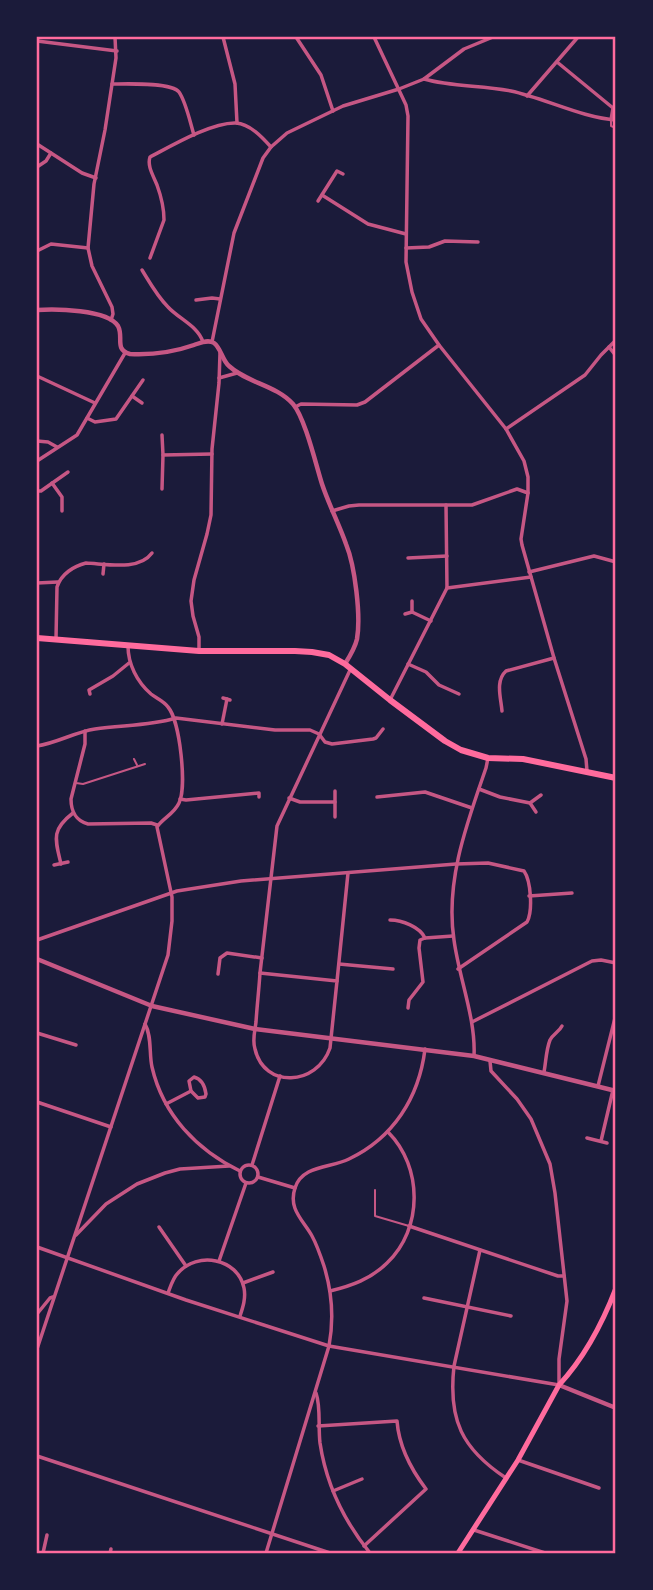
<svg xmlns="http://www.w3.org/2000/svg" width="653" height="1590" font-family="Literata,serif">
  <style>
    .lines { fill: none; stroke-linecap: round; stroke-linejoin: round }
    .service { stroke: #c65784; stroke-width: 2 }
    .minor { stroke: #c65784; stroke-width: 3.5 }
    .tertiary { stroke: #c65784; stroke-width: 4.5 }
    .secondary { stroke: #ff6b9d; stroke-width: 5 }
    .primary { stroke: #ff6b9d; stroke-width: 6 }
    .neatline { fill: none; stroke: #ff6b9d; stroke-width: 2.5 }
  </style>
  <rect width="100%" height="100%" fill="#1b1b3a"/>
  <g class="lines">
    <!-- service -->
    <g class="service">
      <path d="M611,121V126L616,128"/>
      <path d="M134,759L137,765"/>
      <path d="M76,783L83,784L145,764"/>
      <path d="M375,1190V1216L409,1226"/>
    </g>
    <!-- minor -->
    <g class="minor">
      <path d="M223,37L235,84L237,123"/>
      <path d="M296,37L321,75L333,111"/>
      <path d="M374,37L406,105L408,116L406,262L412,292L421,319L439,345L506,429L524,461L528,477V493L521,539L522,545L554,658L586,759L587,771"/>
      <path d="M37,41L117,51"/>
      <path d="M557,62L613,108"/>
      <path d="M424,79C452,87 482,85 511,91C544,98 583,118 616,120"/>
      <path d="M112,84C125,84 172,82 179,92C186,102 190,122 194,135"/>
      <path d="M527,96L578,37"/>
      <path d="M611,120L613,108L616,104"/>
      <path d="M37,144L82,173L96,178"/>
      <path d="M37,167L46,161L51,153"/>
      <path d="M322,195L368,224L406,234"/>
      <path d="M318,201L337,171L343,174"/>
      <path d="M406,248L429,247L445,241L478,242"/>
      <path d="M37,251L51,244L88,248"/>
      <path d="M150,258L164,220C164,207 161,196 157,185C153,175 147,166 150,157C171,146 212,122 236,123C250,124 262,137 271,147"/>
      <path d="M142,270C150,283 157,296 168,307C179,319 198,326 203,342"/>
      <path d="M196,300L212,298L220,299"/>
      <path d="M111,320L113,314L112,307L92,266L88,248L94,184L105,130L116,58L115,37"/>
      <path d="M212,342L234,233L263,158L271,147L287,133L343,106L399,89L424,79L464,49L493,37"/>
      <path d="M609,347L616,356"/>
      <path d="M37,376L95,403"/>
      <path d="M219,378L237,373"/>
      <path d="M132,396L142,403"/>
      <path d="M295,407L301,404L357,405L365,402L439,345"/>
      <path d="M87,418L95,422L116,419L143,380"/>
      <path d="M506,429L585,375L601,355L616,340"/>
      <path d="M162,435L163,455"/>
      <path d="M37,441L48,442L57,447"/>
      <path d="M37,461L77,435L125,353"/>
      <path d="M52,483L62,497V511"/>
      <path d="M162,489L163,455L212,454"/>
      <path d="M37,491H41L68,472"/>
      <path d="M332,511L349,506L359,505H472L517,489L528,493"/>
      <path d="M408,558L447,556"/>
      <path d="M529,572L594,556L616,562"/>
      <path d="M103,574L104,564"/>
      <path d="M37,583L58,582"/>
      <path d="M447,588L531,577"/>
      <path d="M412,601V612L431,621"/>
      <path d="M405,614L412,612"/>
      <path d="M56,639L57,587C61,574 74,566 86,563C107,564 139,571 152,553"/>
      <path d="M199,651V637L193,616L191,601L194,580L207,534L211,515L212,449L219,383L220,353"/>
      <path d="M408,664L426,672L439,685L459,694"/>
      <path d="M90,694L89,690L113,676L129,663"/>
      <path d="M223,698L230,700"/>
      <path d="M390,700L447,588L446,505"/>
      <path d="M502,711C501,698 495,681 506,671L554,658"/>
      <path d="M222,724L227,699"/>
      <path d="M85,731V744L71,799C71,811 76,821 88,824L151,823L157,825"/>
      <path d="M37,746C57,743 75,732 95,729C122,725 150,726 176,718L275,730H310L319,734L325,742L332,744L373,739L376,738L383,729"/>
      <path d="M479,789L500,797L530,803L541,795"/>
      <path d="M335,791V817"/>
      <path d="M377,797L425,792L472,808"/>
      <path d="M289,798L300,802H335"/>
      <path d="M180,799L186,800L259,793V797"/>
      <path d="M530,803L536,812"/>
      <path d="M61,864C55,839 51,830 73,813"/>
      <path d="M54,865L68,862"/>
      <path d="M529,896L572,893"/>
      <path d="M390,920C402,920 420,927 425,938"/>
      <path d="M37,940L177,891L241,881L456,864L488,863L524,871C531,881 533,911 527,922L458,969"/>
      <path d="M339,964L393,969"/>
      <path d="M260,973L337,981L330,1048C317,1086 264,1089 255,1049C252,1040 255,1031 256,1022C257,1006 259,989 260,973Z"/>
      <path d="M260,973L277,826L351,668"/>
      <path d="M218,974L220,958L227,953L262,958"/>
      <path d="M337,981L348,873"/>
      <path d="M408,1008L409,1000L423,982L419,948L420,940L425,938L453,936"/>
      <path d="M472,1022L592,961L601,960L616,963"/>
      <path d="M145,1024C152,1036 149,1054 152,1067C163,1115 197,1150 240,1171"/>
      <path d="M37,1033L76,1045"/>
      <path d="M474,1056C476,1019 459,978 454,940C445,881 467,823 486,768L488,758"/>
      <path d="M544,1072C546,1062 546,1050 550,1040C553,1034 559,1032 562,1026"/>
      <path d="M194,1077C202,1079 205,1087 206,1094L205,1097L198,1098L191,1091L189,1081Z"/>
      <path d="M598,1086L615,1018"/>
      <path d="M37,1102L111,1127"/>
      <path d="M166,1104L191,1091"/>
      <path d="M587,1138L607,1143"/>
      <path d="M601,1141L613,1090"/>
      <circle cx="249" cy="1174" r="9"/>
      <path d="M252,1165L280,1076"/>
      <path d="M258,1177L295,1188"/>
      <path d="M409,1226L558,1276H564"/>
      <path d="M159,1227L186,1266"/>
      <path d="M76,1235L106,1204L137,1184L165,1173L180,1169L229,1166"/>
      <path d="M37,1247L186,1300L329,1346L559,1385V1359L567,1301L555,1193L550,1164L531,1119L517,1099L491,1071L490,1061"/>
      <path d="M480,1250L454,1366C448,1420 462,1449 506,1478"/>
      <path d="M219,1261L246,1183"/>
      <path d="M243,1283L273,1272"/>
      <path d="M330,1291C351,1286 371,1279 387,1263C423,1229 423,1167 388,1132"/>
      <path d="M168,1293C171,1285 173,1278 178,1273C197,1251 238,1258 244,1288C246,1298 243,1307 240,1316"/>
      <path d="M424,1298L511,1316"/>
      <path d="M37,1314L50,1298L53,1297"/>
      <path d="M37,1349L168,955L172,921V897L157,827C163,818 174,814 179,803C187,787 180,721 168,707C164,701 156,698 151,694C137,682 128,664 128,646"/>
      <path d="M316,1393C321,1407 318,1427 320,1443C326,1483 344,1521 370,1553"/>
      <path d="M318,1426L397,1421C399,1447 410,1468 426,1489L364,1546"/>
      <path d="M37,1456L330,1553"/>
      <path d="M518,1460L599,1488"/>
      <path d="M333,1491L362,1479"/>
      <path d="M474,1530L545,1553"/>
      <path d="M43,1553L47,1535"/>
      <path d="M110,1553L111,1549"/>
      <path d="M266,1553L329,1346C334,1319 332,1292 324,1266C321,1257 317,1245 312,1236C303,1220 288,1209 295,1188C302,1165 331,1168 349,1159C393,1138 419,1098 425,1049"/>
    </g>
    <!-- tertiary -->
    <g class="tertiary">
      <path d="M37,310C55,309 107,309 118,326C124,337 114,350 130,354C151,355 174,352 194,345C200,343 208,339 214,343C221,348 222,360 229,366C247,383 276,385 293,404C305,418 316,465 322,484C329,505 339,524 346,544C355,566 361,616 357,639C355,648 350,656 345,664"/>
      <path d="M37,959L152,1006L255,1029L474,1056L616,1091"/>
      <path d="M559,1385L616,1408"/>
    </g>
    <!-- secondary -->
    <path class="secondary" d="M458,1553L518,1460L559,1385C584,1358 603,1322 616,1288"/>
    <!-- primary -->
    <path class="primary" d="M37,638L199,651H295L312,652L329,655L345,664L390,700L445,741L461,750L488,758L523,759L616,778"/>
  </g>
  <!-- border -->
  <rect width="653" height="1590" fill="none" stroke="#1b1b3a" stroke-width="77"/>
  <rect x="38" y="38" width="576" height="1514" class="neatline"/>
</svg>
